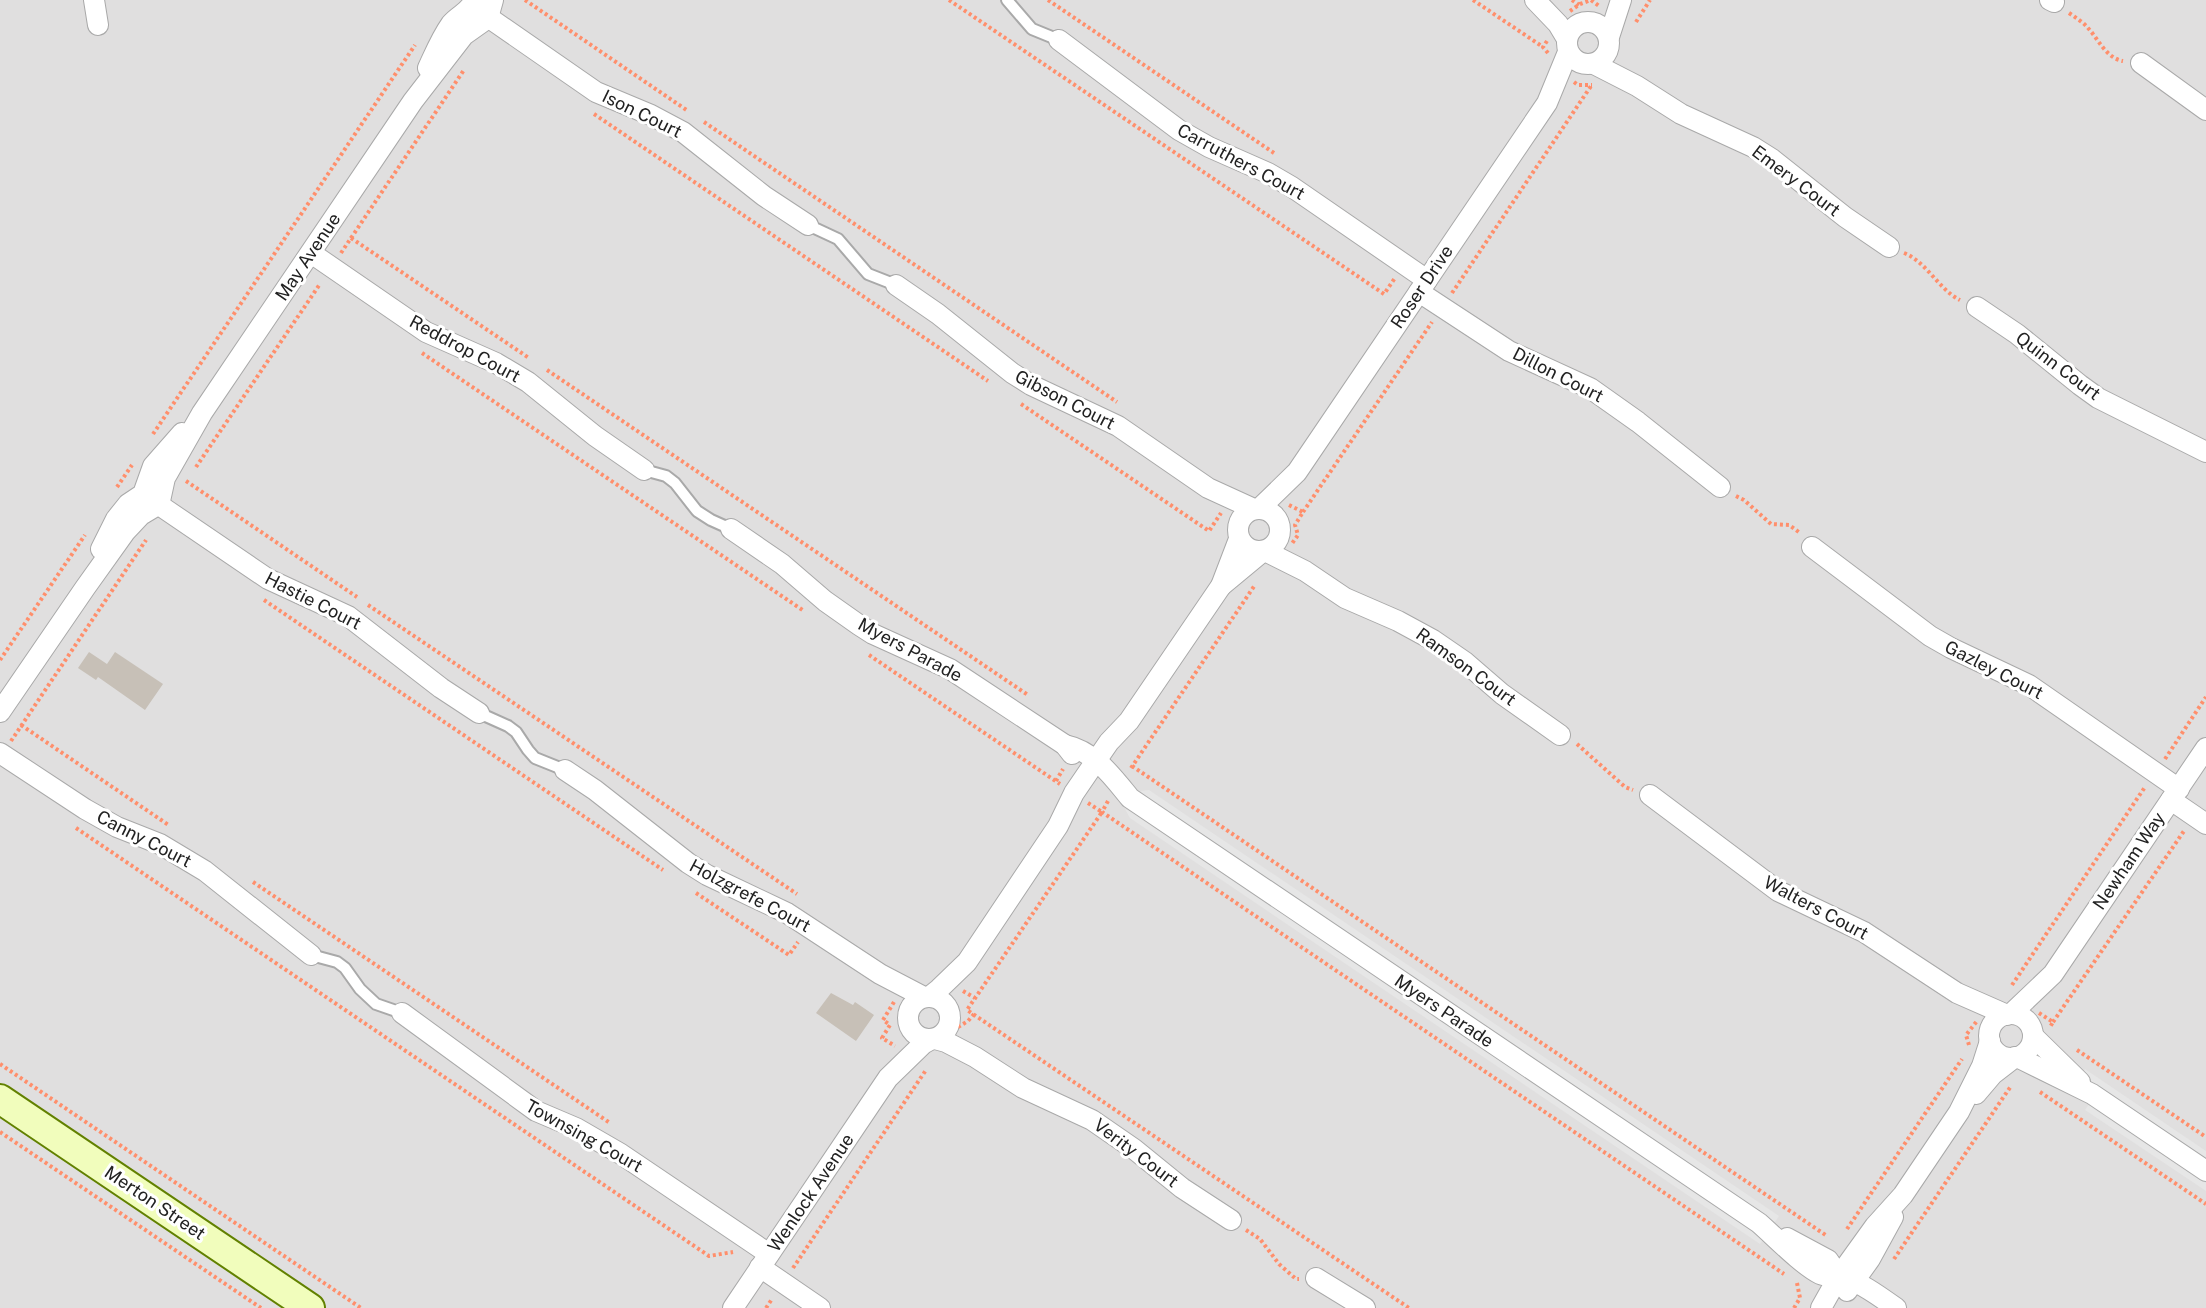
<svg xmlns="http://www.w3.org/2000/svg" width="2206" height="1308" font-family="'Public Sans',sans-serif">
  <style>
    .residential { fill: #e0dfdf }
    .parking { fill: #e6e6e6 }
    .building { fill: #c7c0b7 }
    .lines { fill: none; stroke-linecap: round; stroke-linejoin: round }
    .lane-casing { stroke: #a9a9a9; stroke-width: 14 }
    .street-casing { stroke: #a9a9a9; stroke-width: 22 }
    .secondary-casing { stroke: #628100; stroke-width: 32 }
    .path { stroke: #ff8f6c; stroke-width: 4; stroke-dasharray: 3 3; stroke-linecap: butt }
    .lane { stroke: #fff; stroke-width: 10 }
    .street { stroke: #fff; stroke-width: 20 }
    .secondary { stroke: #f1fdbc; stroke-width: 28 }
    .labels { text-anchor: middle; stroke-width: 6; stroke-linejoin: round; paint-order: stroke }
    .street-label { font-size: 18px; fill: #222; stroke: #fff }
  </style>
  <rect width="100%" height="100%" fill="#f2f0e8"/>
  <!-- residential -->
  <rect class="residential" x="0" y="0" width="2206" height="1308"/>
  <!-- parking -->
  <g class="parking">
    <path d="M1149,790L1779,1216L1775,1222L1147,797L1140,791Z"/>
    <path d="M1125,809L1135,814L1764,1238L1760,1244L1130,818Z"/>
    <path d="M2085,1069L2206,1151V1159L2082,1075Z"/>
    <path d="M2089,1104L2206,1183V1191L2085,1110Z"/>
  </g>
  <!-- building -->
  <g class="building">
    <path d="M89,652L107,664L115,652L163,684L145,710L98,677L96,680L78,668Z"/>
    <path d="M831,993L853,1005L855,1002L874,1015L856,1041L816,1013Z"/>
  </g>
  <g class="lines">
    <!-- lane casing -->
    <g class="lane-casing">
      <g id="lane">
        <path d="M1007,0L1032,29L1059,40"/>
        <path d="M808,225L838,239L868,274L896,285"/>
        <path d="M644,470L666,476L675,483L697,511L711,520L731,529"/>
        <path d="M479,713L508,726L516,732L528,750L535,758L565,770"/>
        <path d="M311,955L337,962L345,968L360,989L376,1004L402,1013"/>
      </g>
    </g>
    <!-- street casing -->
    <g class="street-casing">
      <g id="street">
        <path d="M94,0L98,25"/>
        <path d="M1535,0L1558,24L1567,39"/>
        <path d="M2050,0L2054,2"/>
        <path d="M472,6L596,92L651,115L683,132L764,196L808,225"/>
        <circle cx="1588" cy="43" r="21"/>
        <path d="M1609,37L1621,0"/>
        <path d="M1059,40L1179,130L1209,147L1268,173L1292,187L1427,280"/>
        <path d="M2141,63L2206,110"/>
        <path d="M1594,64L1637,86L1681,114L1753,147L1772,159L1845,217L1889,247"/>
        <path d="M428,68C435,53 441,38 451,24C458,15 470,12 474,0"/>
        <path d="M311,253L426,332L496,363L528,382L595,436L644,470"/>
        <path d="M896,285L938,314L1012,373L1031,385L1118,426L1208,488L1254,509"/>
        <path d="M1419,292L1509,351L1590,388L1638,422L1720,487"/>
        <path d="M1977,307L2017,334L2080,385L2098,398L2206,452"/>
        <path d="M143,494L268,579L348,616L441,688L479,713"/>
        <circle cx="1259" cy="530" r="21"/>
        <path d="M1259,509L1297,472L1547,103L1568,52"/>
        <path d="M731,529L782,564L825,601L859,625L873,634L950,669L1065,745L1072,754"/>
        <path d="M1812,547L1930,636L1951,648L2029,685L2179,789"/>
        <path d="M101,549L116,519L128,504L143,494L153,466L182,433"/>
        <path d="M1265,551L1305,571L1345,598L1398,621L1433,640L1465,662L1502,694L1560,735"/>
        <path d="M1221,586L1262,552"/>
        <path d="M0,712L85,588L125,532L141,515L156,506L160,501L165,478L202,413L413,101L464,35L488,18L493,0"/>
        <path d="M1065,745C1094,751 1112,776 1130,798L1759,1223C1775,1237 1802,1265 1820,1274C1827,1277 1832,1275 1839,1276C1856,1279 1882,1298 1896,1308"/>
        <path d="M0,753L85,809L117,827L160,844L205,871L311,955"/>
        <path d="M565,770L595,790L688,863L707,875L787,913L880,974L924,997"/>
        <path d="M1650,795L1778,891L1864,932L1957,993L2007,1015"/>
        <path d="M2171,800L2206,824"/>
        <circle cx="929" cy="1018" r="21"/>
        <path d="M929,997L939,989L967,962L1058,826L1074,793L1089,771L1109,742L1129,721L1221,586L1239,539"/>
        <path d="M402,1013L536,1111L576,1128L621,1154L769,1254"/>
        <path d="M2011,1014L2053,974L2206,748"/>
        <circle cx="2011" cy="1036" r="22"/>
        <path d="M2033,1036L2080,1082"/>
        <path d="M935,1039L946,1042L975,1057L1023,1088L1092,1120L1134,1149L1182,1188L1231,1220"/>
        <path d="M2017,1057L2092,1094L2206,1171"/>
        <path d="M1976,1094L1993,1074L2015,1057"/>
        <path d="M1787,1238L1828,1260L1839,1276"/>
        <path d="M760,1267L820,1308"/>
        <path d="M1316,1278L1365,1308"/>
        <path d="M1847,1291L1870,1259L1893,1217"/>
        <path d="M733,1308L888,1078L923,1044L932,1039"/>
        <path d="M1821,1308L1839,1276L1875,1226L1903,1195L1959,1112L1982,1066L1990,1041"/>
      </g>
    </g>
    <!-- secondary casing -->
    <g class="secondary-casing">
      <path id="secondary" d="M0,1099L310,1308"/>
    </g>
    <!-- path -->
    <g class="path">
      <path d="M525,0L688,111"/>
      <path d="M949,0L1384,294L1395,278"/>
      <path d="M1048,0L1274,153"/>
      <path d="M1473,0L1543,47"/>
      <path d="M1572,0L1579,5"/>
      <path d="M1570,11L1580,4L1591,0L1599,6"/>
      <path d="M2069,13C2076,18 2083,22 2088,28C2099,40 2106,58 2123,61"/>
      <path d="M1636,22L1650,0"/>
      <path d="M1547,41L1543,47L1548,53"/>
      <path d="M1574,82L1578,85H1592"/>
      <path d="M594,114L988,381"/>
      <path d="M704,122L1117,402"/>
      <path d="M351,238L464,70"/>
      <path d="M341,253L351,238L529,358"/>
      <path d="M1904,253C1927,262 1938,289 1960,300"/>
      <path d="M1452,293L1591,86"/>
      <path d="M422,353L804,611"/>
      <path d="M547,370L1028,695"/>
      <path d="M1021,404L1209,531L1221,513"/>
      <path d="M153,434L415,45"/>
      <path d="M196,467L320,284"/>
      <path d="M186,481L357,597"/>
      <path d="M117,487L132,465"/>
      <path d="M1736,496L1744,500L1771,524L1789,525L1800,533"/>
      <path d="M1289,505L1303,512L1295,525L1298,535L1291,545"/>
      <path d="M1303,512L1432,322"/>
      <path d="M264,600L663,870"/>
      <path d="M368,605L797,894"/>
      <path d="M869,655L1060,784"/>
      <path d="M0,660L85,535"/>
      <path d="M21,725L170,826"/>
      <path d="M11,741L146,540"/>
      <path d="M1577,744L1625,787L1633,790"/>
      <path d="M2165,759L2206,697"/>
      <path d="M1132,766L1827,1236"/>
      <path d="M1131,768L1255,585"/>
      <path d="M1056,781L1063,769"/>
      <path d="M1108,801L1102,812L1784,1274"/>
      <path d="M1088,803L1102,812L967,1010L1409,1308"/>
      <path d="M76,828L709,1256L733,1252"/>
      <path d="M253,882L610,1123"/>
      <path d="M696,893L789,955L798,942"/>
      <path d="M2012,985L2145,787"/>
      <path d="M963,991L975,998"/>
      <path d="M894,1002L883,1020L890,1025L882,1038L895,1046"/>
      <path d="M2039,1013L2053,1022L2050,1027"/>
      <path d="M2053,1022L2184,831"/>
      <path d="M958,1027L968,1021L974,1014"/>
      <path d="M1969,1045L1966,1035L1977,1021"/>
      <path d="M2077,1050L2206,1137"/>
      <path d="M0,1064L361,1308"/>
      <path d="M2040,1092L2206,1204"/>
      <path d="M0,1132L261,1308"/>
      <path d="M1847,1229L1962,1059"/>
      <path d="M1246,1230L1260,1239L1279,1264L1296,1279H1299"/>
      <path d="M1894,1259L2011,1086"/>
      <path d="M793,1268L926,1070"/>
      <path d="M766,1308L772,1299"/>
      <path d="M1794,1308L1800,1298L1797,1283"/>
    </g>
    <!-- lane -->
    <use href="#lane" class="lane"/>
    <!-- street -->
    <use href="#street" class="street"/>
    <!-- secondary -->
    <use href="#secondary" class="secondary"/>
  </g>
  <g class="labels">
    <!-- street labels -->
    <g class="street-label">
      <text transform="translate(642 114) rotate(26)" y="6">Ison Court</text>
      <text transform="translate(1241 162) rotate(28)" y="6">Carruthers Court</text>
      <text transform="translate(1796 181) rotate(37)" y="6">Emery Court</text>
      <text transform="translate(308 257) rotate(-56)" y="6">May Avenue</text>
      <text transform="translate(1422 287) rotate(-56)" y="6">Roser Drive</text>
      <text transform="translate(465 349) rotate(28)" y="6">Reddrop Court</text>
      <text transform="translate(2058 366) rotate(37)" y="6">Quinn Court</text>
      <text transform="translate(1558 375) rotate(27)" y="6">Dillon Court</text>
      <text transform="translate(1065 400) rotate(27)" y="6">Gibson Court</text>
      <text transform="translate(313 601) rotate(27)" y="6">Hastie Court</text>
      <text transform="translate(910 650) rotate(28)" y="6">Myers Parade</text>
      <text transform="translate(1466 667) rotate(36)" y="6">Ramson Court</text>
      <text transform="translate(1994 670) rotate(27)" y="6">Gazley Court</text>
      <text transform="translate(144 839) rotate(27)" y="6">Canny Court</text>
      <text transform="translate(2129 861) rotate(-56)" y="6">Newham Way</text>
      <text transform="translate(750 896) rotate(28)" y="6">Holzgrefe Court</text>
      <text transform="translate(1816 908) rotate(28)" y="6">Walters Court</text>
      <text transform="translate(1444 1011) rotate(34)" y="6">Myers Parade</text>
      <text transform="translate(584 1136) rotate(29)" y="6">Townsing Court</text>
      <text transform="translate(1136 1153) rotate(37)" y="6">Verity Court</text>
      <text transform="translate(811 1193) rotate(-56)" y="6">Wenlock Avenue</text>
      <text transform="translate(155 1203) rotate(34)" y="6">Merton Street</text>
    </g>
  </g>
</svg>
